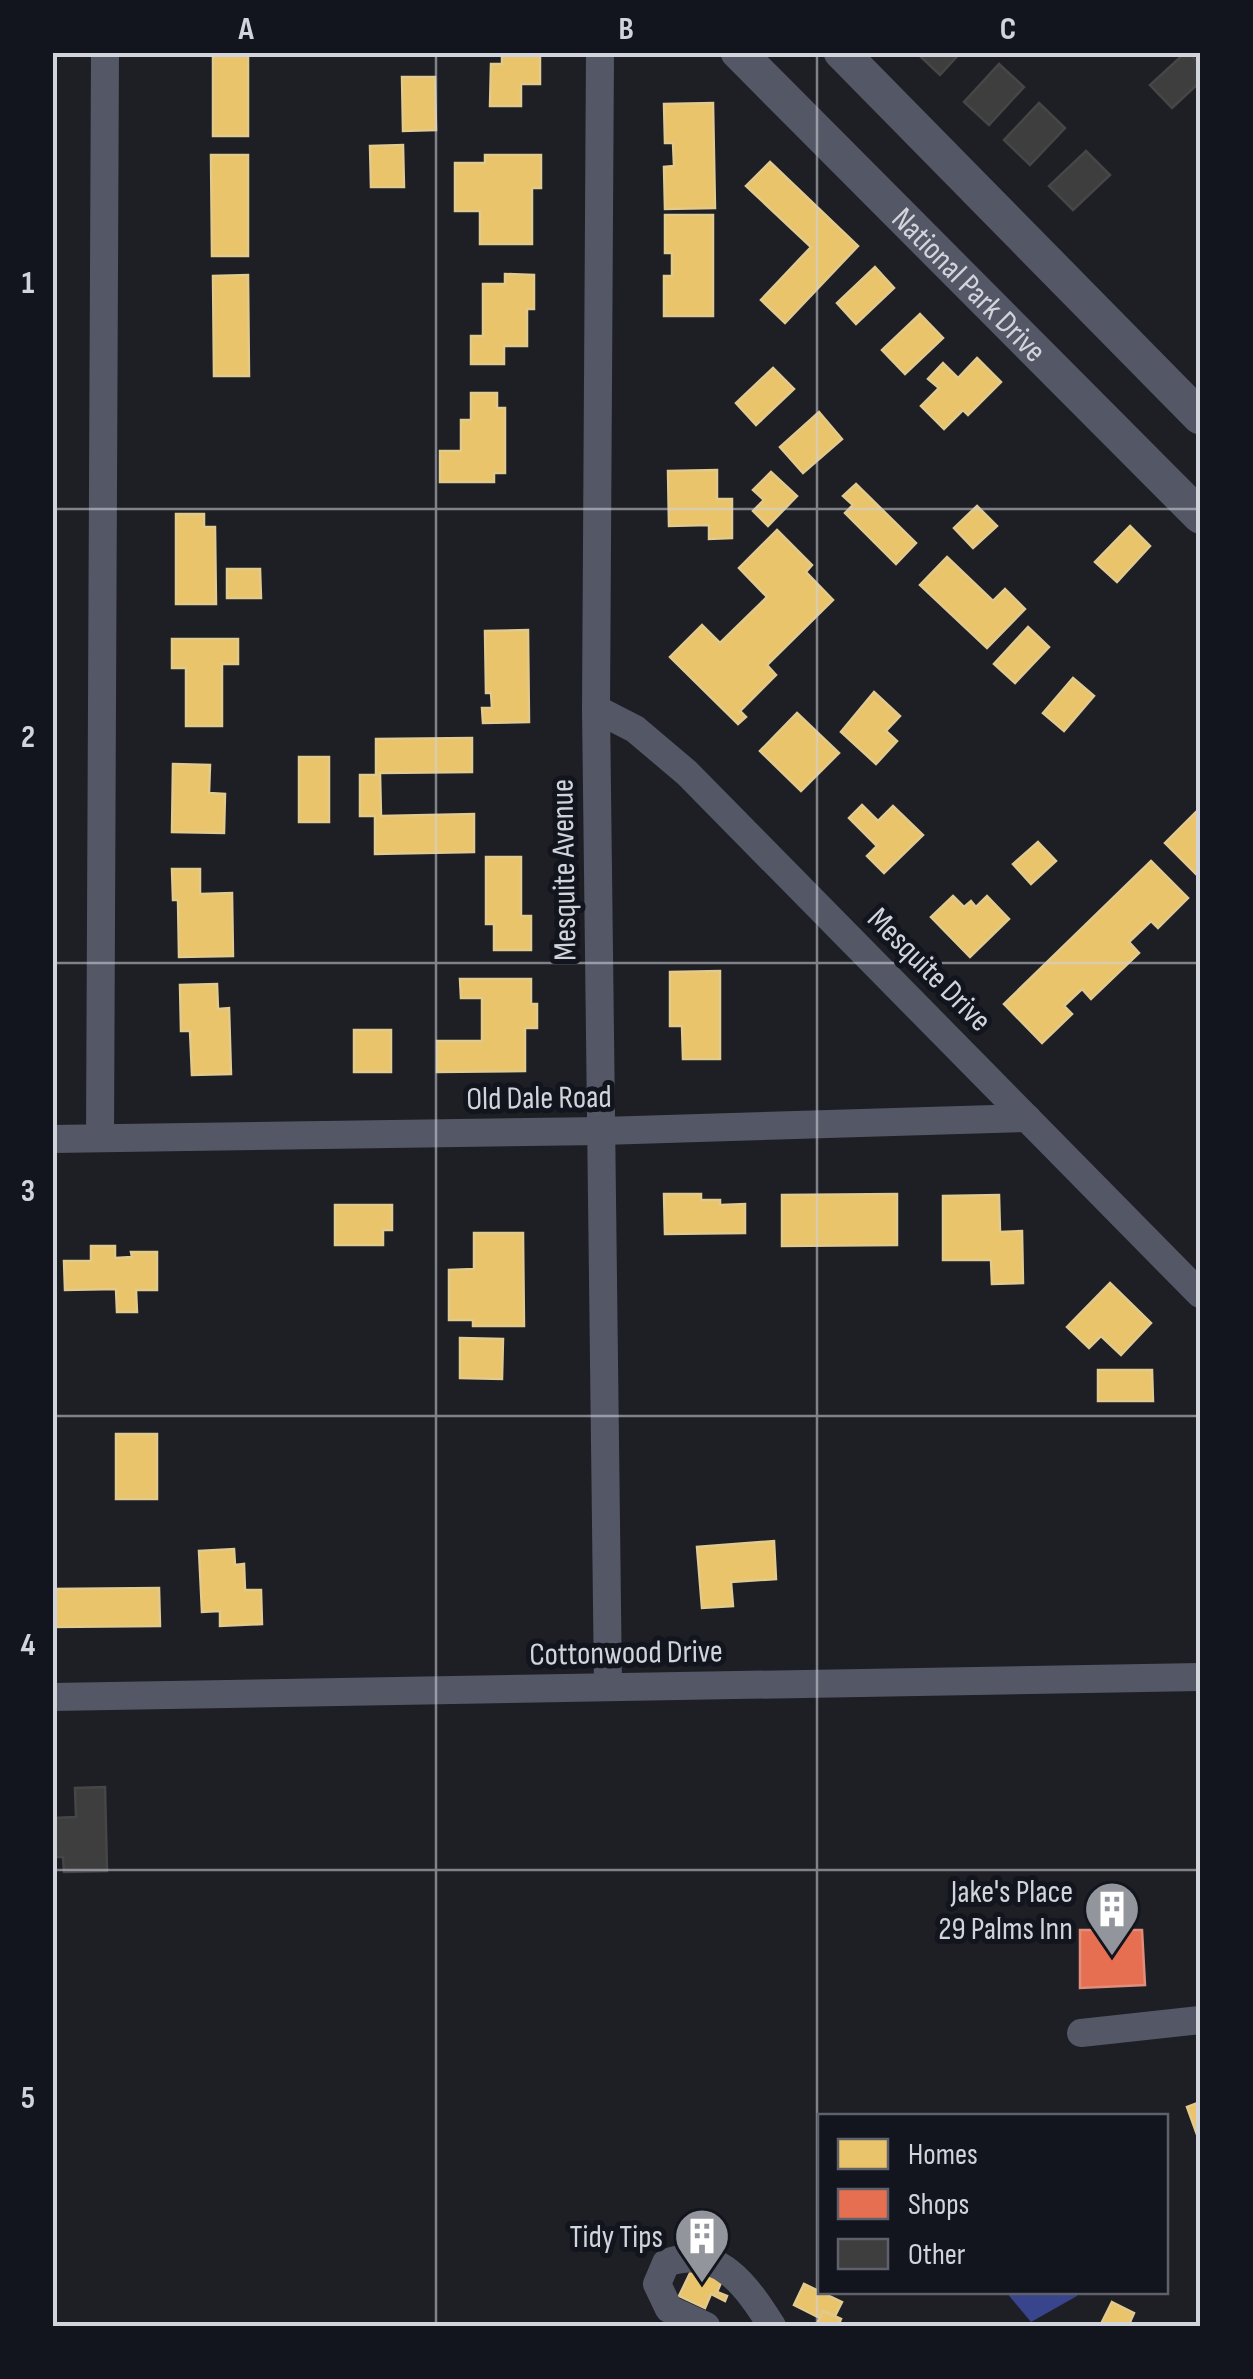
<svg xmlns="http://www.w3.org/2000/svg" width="1253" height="2379" font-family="'Sofia Sans Condensed',sans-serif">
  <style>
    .water { fill: #38458c }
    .homes { fill: #e9c46a; stroke: #e2c98c; stroke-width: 2.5 }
    .shops { fill: #e76f51; stroke: #e18d7b; stroke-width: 2.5 }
    .building { fill: #3e3e3f; stroke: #464647; stroke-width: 2.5 }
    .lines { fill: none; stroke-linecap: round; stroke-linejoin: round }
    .minor { stroke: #545766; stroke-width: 28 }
    .tertiary { stroke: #545766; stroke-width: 35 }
    .grid { fill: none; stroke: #d2d4dc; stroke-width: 2.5; stroke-opacity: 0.55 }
    .labels { text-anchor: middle; stroke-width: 10; stroke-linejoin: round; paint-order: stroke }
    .street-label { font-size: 32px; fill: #d2d4dc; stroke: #12151e }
    .poi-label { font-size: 32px; fill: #d2d4dc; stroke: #12151e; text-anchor: end }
    .neatline { fill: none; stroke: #d2d4dc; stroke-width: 4 }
    .grid-label { font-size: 32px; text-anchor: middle; font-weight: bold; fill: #d2d4dc }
  </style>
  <rect width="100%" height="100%" fill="#1e1f25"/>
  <!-- water -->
  <path class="water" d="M1006,2292H1077V2296L1031,2322Z"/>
  <!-- homes -->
  <g class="homes">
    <rect x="213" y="52" width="35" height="84"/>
    <path d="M502,52H540V84H521V106H490L491,64H502Z"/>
    <path d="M402,77H435L436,130L403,131Z"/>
    <path d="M713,103L715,208L665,209L664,167L674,166L673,143H665L664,104Z"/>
    <path d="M403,145L404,187H371L370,146Z"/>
    <path d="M211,155H248V256H212Z"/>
    <path d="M485,155H541V188H532V244H480V211H455V163H485Z"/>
    <path d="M770,162L858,246L785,323L761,300L811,247L746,186Z"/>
    <path d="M665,215H713V316H664V276H672V253H665Z"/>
    <path d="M875,267L894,288L856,324L837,303Z"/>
    <path d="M505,274L534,275V309H527V346H504V364H471V336H483V284H505Z"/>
    <path d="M248,275L249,376H214L213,276Z"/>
    <path d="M920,314L943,338L905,374L882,350Z"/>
    <path d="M977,358L1001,382L968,415L963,410L944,429L921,406L939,388L928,379L943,363L958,378Z"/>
    <path d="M773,368L794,389L756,425L736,403Z"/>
    <path d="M471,393H497V408H505V473H494V482H440V451H461V420H471Z"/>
    <path d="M819,412L842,439L803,473L780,447Z"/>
    <path d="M717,470V499H732V538L709,539V525L669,526L668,471Z"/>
    <path d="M771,472L797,496L768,526L753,511L764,500L753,490Z"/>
    <path d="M856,484L916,543L896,564L845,513L853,505L843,496Z"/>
    <path d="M977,506L997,526L973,548L954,528Z"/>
    <path d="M176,514H204V527H215L216,604H176Z"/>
    <path d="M1130,526L1150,546L1117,582L1095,562Z"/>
    <path d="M777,530L812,565L806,572L833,600L767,665L776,675L740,711L746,717L738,724L670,657L702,625L720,643L767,597L739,568Z"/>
    <path d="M947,557L993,601L1005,589L1025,609L987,648L920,585Z"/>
    <path d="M227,569H260L261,598H227Z"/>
    <path d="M1028,627L1049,647L1015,683L994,664Z"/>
    <path d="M528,630L529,722L483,723L482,708H492L491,693H486L485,631Z"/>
    <path d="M172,639H238V664H222V726H186V668H172Z"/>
    <path d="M1073,678L1094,696L1064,731L1043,713Z"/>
    <path d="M874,692L900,716L886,731L897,741L876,764L841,732Z"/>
    <path d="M797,713L839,753L801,791L760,751Z"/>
    <path d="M472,738V772L380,773L381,816L474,814V852L375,854V816H360V775H376V739Z"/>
    <rect x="299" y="757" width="30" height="65"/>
    <path d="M173,764L210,765L209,793L225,794L224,833L172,832Z"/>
    <path d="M862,805L878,821L893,806L923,835L884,873L867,856L877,846L849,818Z"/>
    <path d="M1200,808V878L1165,843Z"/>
    <path d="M1038,842L1056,861L1031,884L1013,864Z"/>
    <path d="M486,857H521V916H531V950H494V924H486Z"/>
    <path d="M1151,861L1188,898L1158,928L1151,921L1129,942L1139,953L1091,999L1082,989L1064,1006L1072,1014L1042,1043L1004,1004Z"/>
    <path d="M172,869H200V894L232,893L233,956L179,957L178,900H173Z"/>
    <path d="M953,896L964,907L971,901L976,907L987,896L1009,919L970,957L931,917Z"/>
    <path d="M720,971V1059H683L682,1026H670V972Z"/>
    <path d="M460,979H531V1004H537V1028H525V1071L437,1072V1041H482V998H461Z"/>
    <path d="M217,984L218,1009L229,1008L231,1074L192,1075L190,1031H181L180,985Z"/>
    <rect x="354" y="1030" width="37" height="42"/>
    <path d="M664,1194H701V1200H720V1205L745,1204V1233L665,1234Z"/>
    <path d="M897,1194V1245L782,1246V1195Z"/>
    <path d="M999,1195L1000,1232L1022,1231L1023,1283L992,1284L991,1260H943V1196Z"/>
    <path d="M335,1205H392V1230H383V1245H335Z"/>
    <path d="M474,1233H523L524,1326H473V1320H449V1270L474,1269Z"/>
    <path d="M91,1246H115V1258L132,1257L131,1252H157V1290H136L137,1312H117L116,1289L65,1290L64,1261H91Z"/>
    <path d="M1110,1283L1151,1323L1121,1355L1101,1336L1089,1348L1067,1327Z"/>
    <path d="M460,1338L503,1339L502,1379L460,1378Z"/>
    <path d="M1098,1370H1152L1153,1401H1098Z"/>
    <rect x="116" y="1434" width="41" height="65"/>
    <path d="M774,1541L776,1579L731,1582L733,1606L702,1608L697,1547Z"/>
    <path d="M234,1549L235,1565L244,1564L245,1590H261L262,1624L220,1626V1611L202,1612L199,1551Z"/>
    <path d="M159,1588L160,1626L52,1627V1589Z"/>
    <path d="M1200,2102V2140H1199L1187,2107Z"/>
    <path d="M694,2265L723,2278L717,2292L727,2296L725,2301L711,2294L705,2308L679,2296Z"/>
    <path d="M804,2284L842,2302L835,2316L823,2311L820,2318L794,2305Z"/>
    <path d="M1112,2302L1134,2313L1130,2322L1137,2326H1100Z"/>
    <path d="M823,2311L841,2319L838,2326H816Z"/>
  </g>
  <!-- shops -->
  <path class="shops" d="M1080,1930H1142L1145,1985L1080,1988Z"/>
  <!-- building -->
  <g class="building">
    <path d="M921,52H961L940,75L919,55Z"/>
    <path d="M1186,52H1189L1200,65V82L1172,108L1150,85Z"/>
    <path d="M999,64L1024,87L989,125L964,102Z"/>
    <path d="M1039,103L1065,128L1030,165L1004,140Z"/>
    <path d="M1086,151L1110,175L1073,210L1049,186Z"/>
    <path d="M105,1787L107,1871L64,1872L63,1857H52V1808L53,1818L76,1817L75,1788Z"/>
  </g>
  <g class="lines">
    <!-- minor -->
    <g class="minor">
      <path d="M600,52L596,709L608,1687"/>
      <path d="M596,709L635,729L687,773L1200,1294"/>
      <path d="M100,1138L105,52"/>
      <path d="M52,1139L602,1131L1027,1118"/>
      <path d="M52,1697L1200,1677"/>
      <path d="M1081,2033L1200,2020"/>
      <path d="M706,2326L669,2309L657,2284L666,2263C719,2244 747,2287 772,2326"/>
    </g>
    <!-- tertiary -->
    <g class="tertiary">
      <path id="s1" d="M738,52L1200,516"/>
      <path d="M841,52L1200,417"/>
    </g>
  </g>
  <!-- grid -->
  <path class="grid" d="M436,52V2326M817,52V2326M52,509H1200M52,963H1200M52,1416H1200M52,1870H1200"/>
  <!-- icons -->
  <defs>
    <g id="building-pin" transform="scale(2.875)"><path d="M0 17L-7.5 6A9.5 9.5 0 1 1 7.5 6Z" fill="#93959c" stroke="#12151e"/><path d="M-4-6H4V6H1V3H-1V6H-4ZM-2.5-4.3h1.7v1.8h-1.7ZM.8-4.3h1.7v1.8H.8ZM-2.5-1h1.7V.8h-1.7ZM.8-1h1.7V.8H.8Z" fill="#fff"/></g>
  </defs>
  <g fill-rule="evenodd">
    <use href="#building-pin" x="1112" y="1909"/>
    <use href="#building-pin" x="702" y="2236"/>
  </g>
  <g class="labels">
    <!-- street labels -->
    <g class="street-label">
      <text dy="11" stroke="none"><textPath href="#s1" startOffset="328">National Park Drive</textPath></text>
      <text transform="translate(563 870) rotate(-91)" y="11">Mesquite Avenue</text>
      <text transform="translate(930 969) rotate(45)" y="11">Mesquite Drive</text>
      <text transform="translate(539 1097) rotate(-1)" y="11">Old Dale Road</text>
      <text transform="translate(626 1652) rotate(-1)" y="11">Cottonwood Drive</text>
    </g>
    <!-- poi labels -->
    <g class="poi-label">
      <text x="1073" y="1902">Jake's Place<tspan x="1073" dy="37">29 Palms Inn</tspan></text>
      <text x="663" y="2247">Tidy Tips</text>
    </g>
  </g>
  <!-- border -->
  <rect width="1253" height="2379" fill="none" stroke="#12151e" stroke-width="110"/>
  <!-- legend -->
  <rect x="818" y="2114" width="350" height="180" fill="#12151e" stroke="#5f616a" stroke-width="2.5"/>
  <rect x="838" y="2139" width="50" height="30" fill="#e9c46a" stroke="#5f616a" stroke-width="2.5"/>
  <text x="908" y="2164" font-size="30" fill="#d2d4dc">Homes</text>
  <rect x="838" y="2189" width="50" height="30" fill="#e76f51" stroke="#5f616a" stroke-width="2.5"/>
  <text x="908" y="2214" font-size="30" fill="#d2d4dc">Shops</text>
  <rect x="838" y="2239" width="50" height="30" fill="#3e3e3f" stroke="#5f616a" stroke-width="2.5"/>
  <text x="908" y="2264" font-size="30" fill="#d2d4dc">Other</text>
  <rect x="55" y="55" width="1143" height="2269" class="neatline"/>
  <g class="grid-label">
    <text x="246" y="39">A</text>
    <text x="626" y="39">B</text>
    <text x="1008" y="39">C</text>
    <text x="28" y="293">1</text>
    <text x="28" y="747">2</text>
    <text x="28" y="1201">3</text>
    <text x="28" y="1655">4</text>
    <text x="28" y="2108">5</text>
  </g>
</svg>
